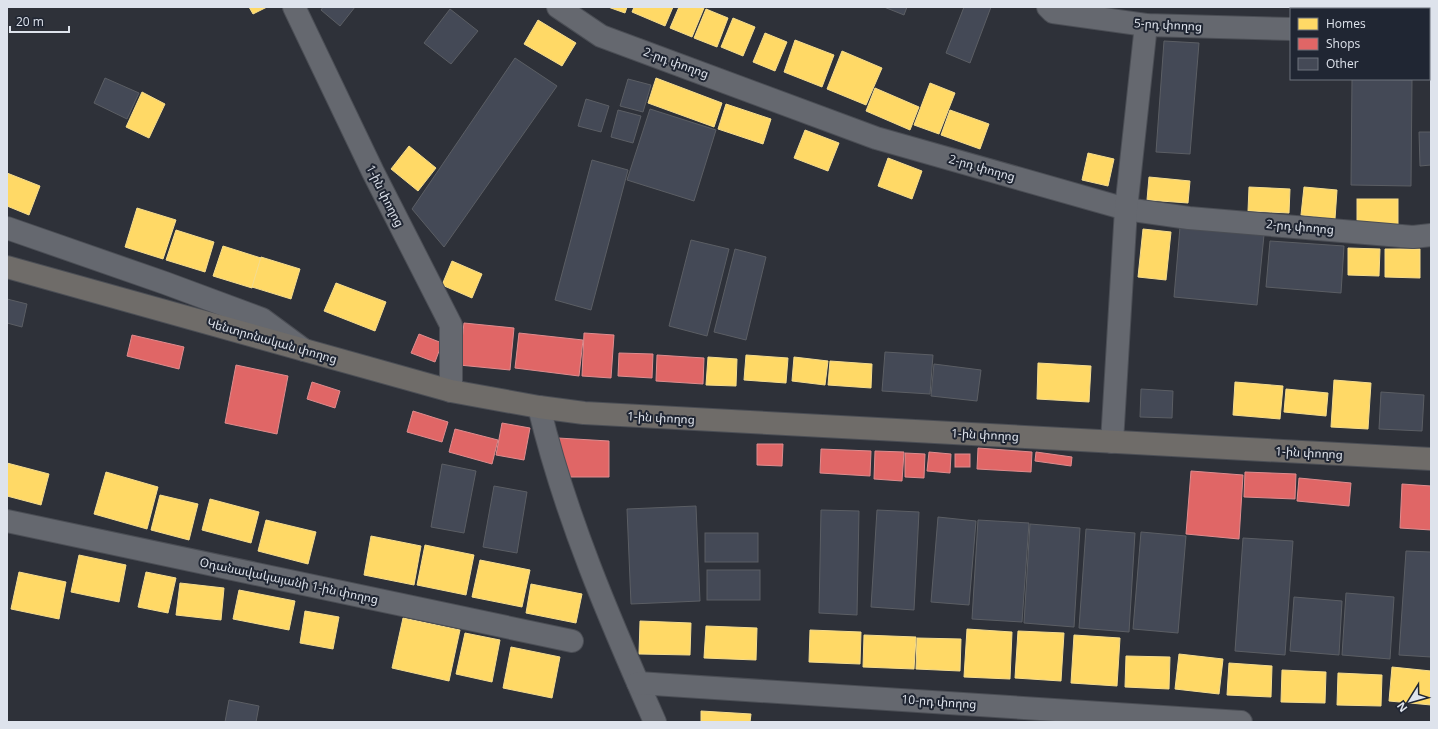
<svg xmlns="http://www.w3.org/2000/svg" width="1438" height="729" font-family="'Open Sans','Noto Sans Armenian',sans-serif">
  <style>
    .homes { fill: #ffd966; stroke: #f5dc8e }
    .shops { fill: #e06666; stroke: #df8c8e }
    .building { fill: #444956; stroke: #5b5e64 }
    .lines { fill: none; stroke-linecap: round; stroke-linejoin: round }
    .minor-casing { stroke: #4b4e55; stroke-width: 24 }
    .major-casing { stroke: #4b4e55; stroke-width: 24 }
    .minor { stroke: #65686f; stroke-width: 22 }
    .major { stroke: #6f6c69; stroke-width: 22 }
    .labels { text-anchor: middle; stroke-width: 4; stroke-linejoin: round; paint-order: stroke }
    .street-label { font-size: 12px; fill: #dee3ec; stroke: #202633 }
  </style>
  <rect width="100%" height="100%" fill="#2e3139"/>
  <!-- homes -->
  <g class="homes">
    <path d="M249,7H267L253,14Z"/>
    <path d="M608,7H627L625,13Z"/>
    <path d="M634,7H673L665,26L632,12Z"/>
    <path d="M679,7L704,8L692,37L670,28Z"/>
    <path d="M1322,7H1368L1367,9H1322Z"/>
    <path d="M1387,7H1430V15L1429,9H1387Z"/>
    <path d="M706,9L728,18L717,47L694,38Z"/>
    <path d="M733,18L755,27L743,56L721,47Z"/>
    <path d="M538,20L576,43L562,66L524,44Z"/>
    <path d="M765,33L787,42L775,71L753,62Z"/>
    <path d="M795,40L834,55L822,87L784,72Z"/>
    <path d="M842,51L882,68L866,105L827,89Z"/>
    <path d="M656,78L722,103L714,127L648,103Z"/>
    <path d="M930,83L955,93L939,134L914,125Z"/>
    <path d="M875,88L919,107L910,130L866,111Z"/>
    <path d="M142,92L165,104L149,138L126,127Z"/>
    <path d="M726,104L771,119L763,144L718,129Z"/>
    <path d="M950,110L989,124L980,149L941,135Z"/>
    <path d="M805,130L839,143L828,171L794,158Z"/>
    <path d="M409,146L436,168L418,191L391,169Z"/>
    <path d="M1088,153L1114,159L1108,186L1082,180Z"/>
    <path d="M888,158L922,171L912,199L878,186Z"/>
    <path d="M7,173L40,186L29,215L7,206Z"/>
    <path d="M1149,177L1190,181L1188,203L1147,200Z"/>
    <path d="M1249,187L1290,189L1289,213L1248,211Z"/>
    <path d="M1304,187L1337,190L1335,219L1301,215Z"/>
    <rect x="1357" y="199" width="41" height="26"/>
    <path d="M137,208L176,220L163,259L125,247Z"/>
    <path d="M1143,229L1171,232L1166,280L1138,277Z"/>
    <path d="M176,230L214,242L205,272L166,260Z"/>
    <path d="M223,246L261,258L252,288L213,276Z"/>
    <path d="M1348,248L1380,249L1379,276L1348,275Z"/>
    <path d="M1385,249H1420V278L1385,277Z"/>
    <path d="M261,257L300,269L291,299L252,287Z"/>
    <path d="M452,261L482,274L472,298L442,285Z"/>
    <path d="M336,283L386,302L375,331L324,311Z"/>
    <path d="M746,355L788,358L786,383L744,380Z"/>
    <path d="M708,357L737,359L736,386L706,385Z"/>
    <path d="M794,357L828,361L825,385L792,381Z"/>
    <path d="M830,361L872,364L871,388L828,385Z"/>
    <path d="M1038,363L1091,366L1089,402L1037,399Z"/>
    <path d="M1334,380L1371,383L1368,429L1331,427Z"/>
    <path d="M1235,382L1283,386L1280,419L1233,415Z"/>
    <path d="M1286,389L1328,393L1326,416L1284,412Z"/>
    <path d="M7,463L49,474L41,505L7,496Z"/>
    <path d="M106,472L158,487L147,529L94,514Z"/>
    <path d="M160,495L198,504L189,540L151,530Z"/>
    <path d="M210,499L259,512L251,543L202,530Z"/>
    <path d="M266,520L316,532L308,564L258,551Z"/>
    <path d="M371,536L421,546L414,585L364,575Z"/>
    <path d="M425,545L474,555L466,595L417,585Z"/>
    <path d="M79,555L126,565L119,602L71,592Z"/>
    <path d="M480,560L530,570L522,607L472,597Z"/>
    <path d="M19,572L66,582L59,619L11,609Z"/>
    <path d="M146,572L176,578L168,613L138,607Z"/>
    <path d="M180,583L224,588L221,620L176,615Z"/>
    <path d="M531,584L582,594L576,623L526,613Z"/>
    <path d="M239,590L295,601L289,630L233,619Z"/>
    <path d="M305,611L339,617L333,649L300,643Z"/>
    <path d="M403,618L460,630L449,681L392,668Z"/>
    <path d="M640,621L691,623L690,655L639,654Z"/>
    <path d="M706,626L757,628L756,660L704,658Z"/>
    <path d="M967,629L1012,632L1010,679L964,677Z"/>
    <path d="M810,630L861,632L860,664L809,662Z"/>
    <path d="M1018,631L1064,633L1061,681L1015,678Z"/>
    <path d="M465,633L500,640L492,682L456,674Z"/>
    <path d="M864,635L916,637L914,669L863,667Z"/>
    <path d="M1074,635L1120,638L1117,686L1071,683Z"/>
    <path d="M917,638L961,639L960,671L916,669Z"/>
    <path d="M511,647L560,657L552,698L503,688Z"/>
    <path d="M1179,654L1223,659L1219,694L1175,689Z"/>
    <path d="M1126,656L1170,657L1169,689L1125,687Z"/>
    <path d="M1229,663L1272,666L1271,697L1227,695Z"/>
    <path d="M1392,667L1431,671V705L1389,701Z"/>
    <path d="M1282,670L1326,672L1325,703L1281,702Z"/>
    <path d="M1338,673L1382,675L1381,706L1337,705Z"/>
    <path d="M701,711L751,714L750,722H701Z"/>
  </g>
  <!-- shops -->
  <g class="shops">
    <path d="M464,323L514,328L510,370L459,365Z"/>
    <path d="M519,333L583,340L579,376L515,368Z"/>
    <path d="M584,333L614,335L611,378L582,376Z"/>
    <path d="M419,334L442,343L435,362L411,353Z"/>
    <path d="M132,335L184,347L179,369L127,356Z"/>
    <path d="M619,353L653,354L652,378L618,376Z"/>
    <path d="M657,355L704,358L703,384L656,381Z"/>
    <path d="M236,365L288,376L277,434L225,423Z"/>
    <path d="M312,382L340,391L335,408L307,399Z"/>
    <path d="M413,411L448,422L442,442L407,432Z"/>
    <path d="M502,423L530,428L524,460L496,455Z"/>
    <path d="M455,429L498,440L492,464L449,452Z"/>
    <path d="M558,438L609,441V477H569Z"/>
    <path d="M757,444H783L782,466L757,465Z"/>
    <path d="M978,448L1032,452L1031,472L977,469Z"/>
    <path d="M821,449L871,451L870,476L820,473Z"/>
    <path d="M875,451L904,452L902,481L874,479Z"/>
    <path d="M929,452L951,454L950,473L927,471Z"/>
    <path d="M1036,452L1072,457L1071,466L1035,461Z"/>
    <path d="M905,453L925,454L924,478L905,477Z"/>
    <rect x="955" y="454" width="15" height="13"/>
    <path d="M1191,471L1243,475L1239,539L1186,534Z"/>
    <path d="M1245,472L1296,474L1295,499L1244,497Z"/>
    <path d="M1299,478L1351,483L1349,506L1297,501Z"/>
    <path d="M1402,484L1431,486V530L1400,528Z"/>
  </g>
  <!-- building -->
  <g class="building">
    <path d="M323,7H355L340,26L321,10Z"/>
    <path d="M884,7H907L904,15Z"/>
    <path d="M964,7H991L970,63L946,53Z"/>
    <path d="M450,9L478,31L451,64L424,43Z"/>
    <path d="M1164,41L1199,43L1190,154L1156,152Z"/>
    <path d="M515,58L557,86L444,247L412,209Z"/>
    <path d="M105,78L139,93L127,119L94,103Z"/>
    <path d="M628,79L651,85L643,112L620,106Z"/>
    <path d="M1352,79L1412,80L1411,186L1351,185Z"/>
    <path d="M586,99L609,106L601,132L578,126Z"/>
    <path d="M650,109L716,130L694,201L627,180Z"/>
    <path d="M618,110L641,116L633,143L611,137Z"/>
    <path d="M1419,132H1431V165L1420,166Z"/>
    <path d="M592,160L628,170L591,310L555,300Z"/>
    <path d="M1180,227L1264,235L1257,305L1174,297Z"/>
    <path d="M691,240L729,249L707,336L669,326Z"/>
    <path d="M1270,241L1344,246L1341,293L1266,287Z"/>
    <path d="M735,249L766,257L746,340L714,332Z"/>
    <path d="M7,299L27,304L22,327L7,323Z"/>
    <path d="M885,352L933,355L930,394L882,391Z"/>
    <path d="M934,364L981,370L977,401L931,396Z"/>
    <path d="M1141,389L1173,391L1172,418L1140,417Z"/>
    <path d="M1381,392L1424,395L1422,431L1379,429Z"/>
    <path d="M442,464L476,471L464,533L431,527Z"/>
    <path d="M494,486L527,492L517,553L483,547Z"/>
    <path d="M696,506L700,601L631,604L627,509Z"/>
    <path d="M821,510L859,511L857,615L819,613Z"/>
    <path d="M877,510L919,512L914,610L871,607Z"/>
    <path d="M938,517L976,521L969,605L931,602Z"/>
    <path d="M978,520L1029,523L1022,622L972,619Z"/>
    <path d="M1030,524L1080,528L1074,627L1024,623Z"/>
    <path d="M1086,529L1135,533L1129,632L1079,628Z"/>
    <path d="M1141,532L1186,536L1178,633L1133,629Z"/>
    <rect x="705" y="533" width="53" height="29"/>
    <path d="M1243,538L1293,541L1285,655L1235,651Z"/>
    <path d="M1406,551L1431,552V657L1399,655Z"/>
    <rect x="707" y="570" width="53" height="30"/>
    <path d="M1346,593L1394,597L1390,659L1342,655Z"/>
    <path d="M1294,597L1342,601L1339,655L1290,651Z"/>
    <path d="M229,700L259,706L256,722H225Z"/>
  </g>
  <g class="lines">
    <!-- minor casing -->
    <g class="minor-casing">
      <g id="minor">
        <path d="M294,7L373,172L451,325V391"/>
        <path d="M558,7L601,36L876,138L1126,209L1189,218L1413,237L1431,235"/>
        <path d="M1048,7L1053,12L1146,25L1291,29"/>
        <path d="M1429,33H1431"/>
        <path d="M7,228L165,283L262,319L304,350"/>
        <path d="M539,407C565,516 610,620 655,722"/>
        <path d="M1112,442L1126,209L1146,25"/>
        <path d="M7,521L572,641"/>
        <path d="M638,683L1241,722"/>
      </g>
    </g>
    <!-- major casing -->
    <g class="major-casing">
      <path id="major" d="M7,267L451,391L539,407L584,413L1431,459"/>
    </g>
    <!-- minor -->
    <use href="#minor" class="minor"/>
    <!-- major -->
    <use href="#major" class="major"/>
  </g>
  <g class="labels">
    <!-- street labels -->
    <g class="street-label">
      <text transform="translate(1168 25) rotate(3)" y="4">5-րդ փողոց</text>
      <text transform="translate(676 63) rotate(20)" y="4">2-րդ փողոց</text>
      <text transform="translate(982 168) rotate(16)" y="4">2-րդ փողոց</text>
      <text transform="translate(385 196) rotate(63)" y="4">1-ին փողոց</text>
      <text transform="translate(1300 227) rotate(5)" y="4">2-րդ փողոց</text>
      <text transform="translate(272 341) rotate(16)" y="4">Կենտրոնական փողոց</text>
      <text transform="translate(661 418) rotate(3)" y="4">1-ին փողոց</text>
      <text transform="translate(985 435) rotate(3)" y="4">1-ին փողոց</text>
      <text transform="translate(1309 453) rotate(3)" y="4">1-ին փողոց</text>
      <text transform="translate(289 581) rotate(12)" y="4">Օդանավակայանի 1-ին փողոց</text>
      <text transform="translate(939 702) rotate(4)" y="4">10-րդ փողոց</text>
    </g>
  </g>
  <!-- border -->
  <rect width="1438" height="729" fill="none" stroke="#dee3ec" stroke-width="16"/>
  <!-- legend -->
  <rect x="1290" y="8" width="140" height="72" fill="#202633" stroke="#6c727d"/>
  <rect x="1298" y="18" width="20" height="12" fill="#ffd966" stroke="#6c727d"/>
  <text x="1326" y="28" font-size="12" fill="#dee3ec">Homes</text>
  <rect x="1298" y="38" width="20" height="12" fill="#e06666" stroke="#6c727d"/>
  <text x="1326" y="48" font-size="12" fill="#dee3ec">Shops</text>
  <rect x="1298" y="58" width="20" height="12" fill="#444956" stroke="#6c727d"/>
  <text x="1326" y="68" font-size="12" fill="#dee3ec">Other</text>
  <!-- north arrow -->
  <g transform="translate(1410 701) rotate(233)" stroke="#202633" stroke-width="3" paint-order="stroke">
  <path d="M0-3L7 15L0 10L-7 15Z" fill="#dee3ec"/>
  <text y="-6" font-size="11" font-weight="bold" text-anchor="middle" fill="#dee3ec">N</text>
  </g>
  <!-- scale -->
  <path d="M10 26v6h59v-6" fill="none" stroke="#dee3ec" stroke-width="2"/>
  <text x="16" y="26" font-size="12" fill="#dee3ec" stroke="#202633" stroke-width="3" paint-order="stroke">20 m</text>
</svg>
